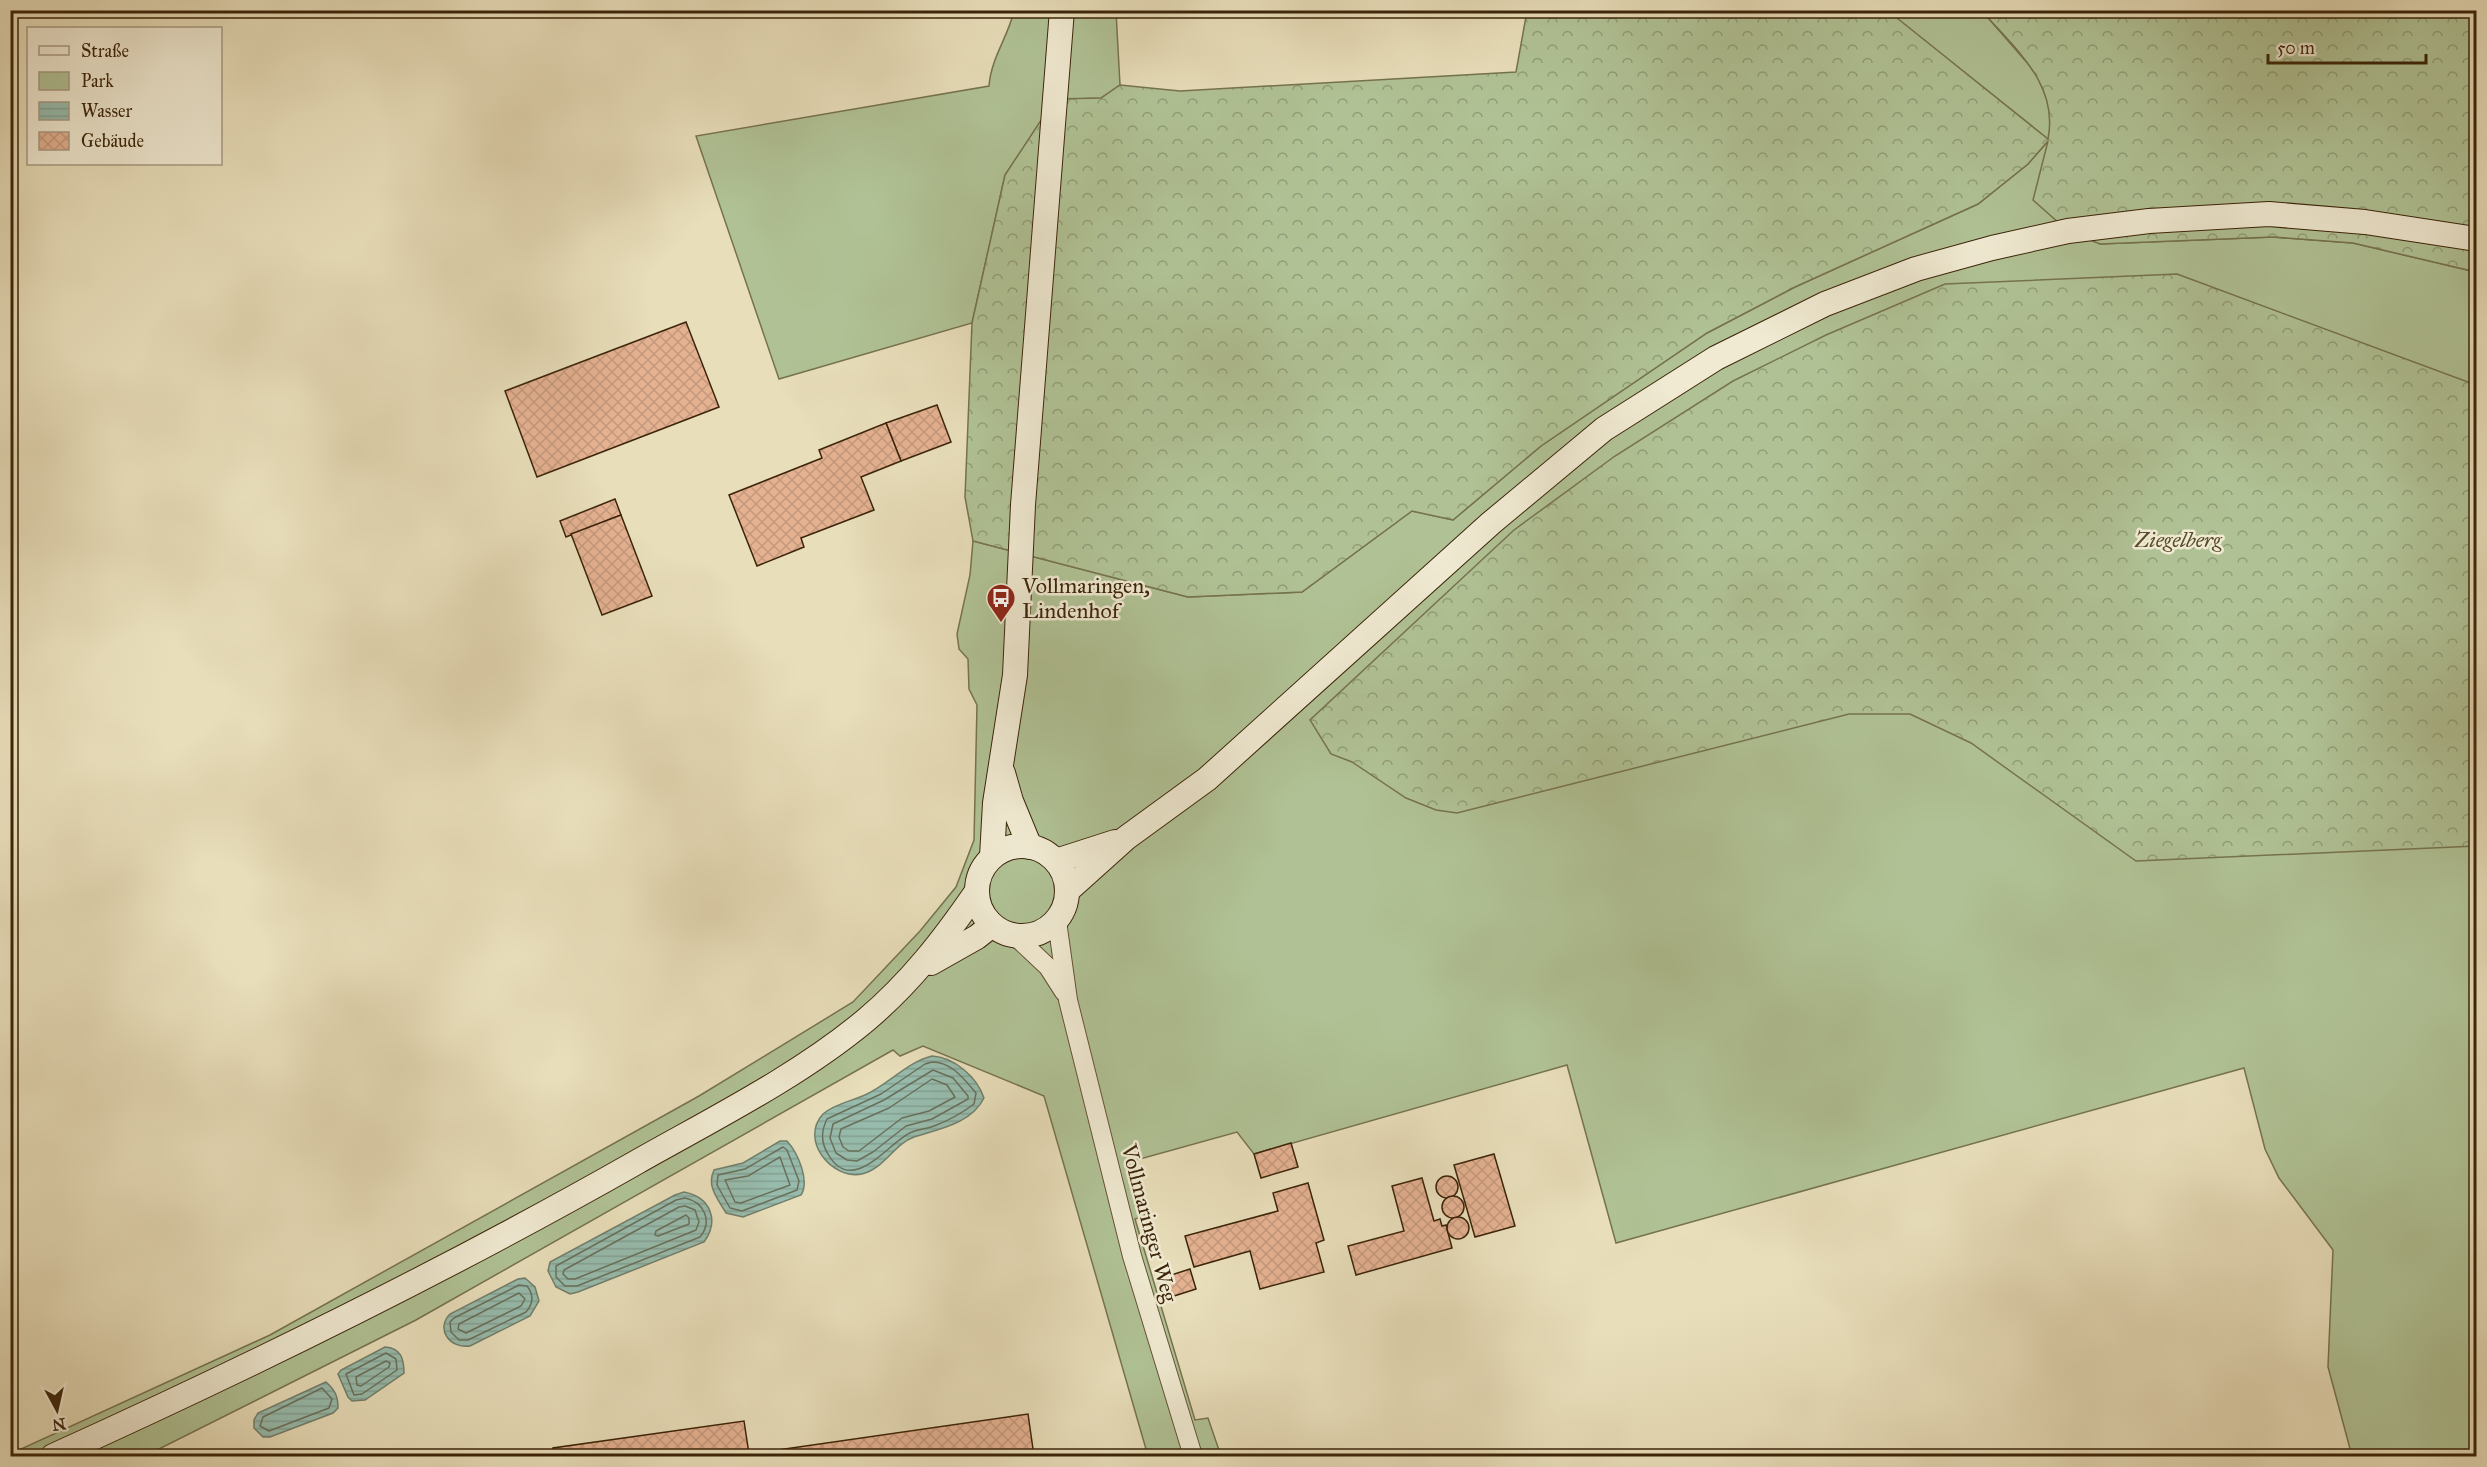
<svg xmlns="http://www.w3.org/2000/svg" width="2487" height="1467" font-family="'IM FELL Great Primer',serif">
  <style>
    .green { fill: #b0c295; stroke: #76734f; stroke-width: 1.5 }
    .forest { fill: url(#forest-crowns); stroke: #76734f; stroke-width: 1.5 }
    .water { fill: url(#water-rules); stroke: #727f6b; stroke-width: 1.5 }
    .lines { fill: none; stroke-linecap: round; stroke-linejoin: round }
    .shore { stroke: #69705b; stroke-width: 1.5 }
    .building { fill: url(#building-cross-hatch); stroke: #3b2409; stroke-width: 1.5 }
    .street-casing { stroke: #665235; stroke-width: 20 }
    .secondary-casing { stroke: #3b2409; stroke-width: 26 }
    .street { stroke: #f0ead2; stroke-width: 18 }
    .secondary { stroke: #f0ead2; stroke-width: 24 }
    .labels { text-anchor: middle; stroke-width: 5; stroke-linejoin: round; paint-order: stroke }
    .park-label { font-size: 22px; font-style: italic; fill: #584c2c; stroke: #f0ead2 }
    .poi-label { font-size: 22px; fill: #3b2409; stroke: #f0ead2; text-anchor: start }
    .street-label { font-size: 22px; fill: #3b2409; stroke: #f0ead2 }
  </style>
  <defs>
    <pattern id="forest-crowns" width="20" height="18" patternUnits="userSpaceOnUse" patternTransform="scale(1.5)"><rect width="20" height="18" fill="#b0c295"/><path d="M2 6a3 3 0 1 1 6 0M12 15a3 3 0 1 1 6 0" fill="none" stroke="#909d78"/></pattern>
    <pattern id="water-rules" width="6" height="5" patternUnits="userSpaceOnUse" patternTransform="scale(1.5)"><rect width="6" height="5" fill="#97bcad"/><path d="M0 2.5h6" fill="none" stroke="#83a194"/></pattern>
    <pattern id="building-cross-hatch" width="8" height="8" patternUnits="userSpaceOnUse" patternTransform="scale(1.5)"><rect width="8" height="8" fill="#e4b191"/><path d="M0 0l8 8M0 8l8-8" fill="none" stroke="#c4987c"/></pattern>
  </defs>
  <rect width="100%" height="100%" fill="#e8deba"/>
  <filter id="stains"><feTurbulence type="fractalNoise" baseFrequency=".00333" numOctaves="4"/><feColorMatrix values="0 0 0 0 .2 0 0 0 0 .09 0 0 0 0 .02 0 0 0 .5 -.17"/></filter>
  <radialGradient id="worn" r=".72"><stop offset=".6" stop-color="#630" stop-opacity="0"/><stop offset="1" stop-color="#630" stop-opacity=".3"/></radialGradient>
  <!-- green -->
  <g class="green">
    <path d="M1014,11H1116L1120,85L1101,98L1055,100L1005,175L972,323L779,379L696,136L989,86C991,58 1008,37 1014,11Z"/>
    <path d="M1887,11H1982L2037,74L2052,113L2049,140L2100,244L2273,237L2353,243L2476,272V1456H2352L2328,1367L2333,1250L2279,1178L2265,1149L2244,1068L1616,1243L1567,1065L1254,1154L1237,1132L1129,1162L1145,1216L1135,1219L1195,1420L1208,1418L1221,1456H1148L1044,1096L923,1046L900,1056L893,1050L416,1320L145,1456H11L10,1454L270,1335L699,1096L853,1002L920,931L956,887L974,840L977,705L969,689L968,659L959,649L957,634L970,575L973,541L1188,597L1302,592L1412,511L1453,520L1541,446L1707,333L1795,287L1978,204L2028,164L2049,140Z"/>
  </g>
  <!-- forest -->
  <g class="forest">
    <path d="M1887,10L2048,139C2059,84 2015,49 1982,11H2476V272L2353,243L2273,237L2100,244L2068,231L2033,200L2048,141L2028,164L1978,204L1795,287L1707,333L1541,446L1453,520L1412,511L1302,592L1188,597L973,541L965,497L972,323L1005,175L1055,99L1101,98L1120,85L1180,91L1516,72L1527,11Z"/>
    <path d="M2177,274L2476,385V846L2136,861L1971,743L1910,714H1849L1457,813L1436,810L1406,798L1352,762L1331,754L1310,720L1514,530L1615,456L1733,381L1826,335L1945,284Z"/>
  </g>
  <!-- water -->
  <g class="water">
    <path d="M932,1056C954,1057 977,1077 984,1098C971,1124 939,1129 914,1137C894,1144 884,1169 862,1174C832,1180 799,1140 823,1114C834,1104 852,1101 865,1095C888,1085 907,1062 932,1056Z"/>
    <path d="M780,1141H787C798,1153 810,1181 801,1195L743,1217L726,1213C718,1199 706,1186 714,1170L743,1163Z"/>
    <path d="M684,1192C710,1197 720,1220 704,1242L578,1292L570,1294L556,1287L548,1271L550,1262L675,1195Z"/>
    <path d="M525,1278L535,1287L539,1301L530,1316L470,1346C450,1349 435,1329 450,1314L518,1279Z"/>
    <path d="M385,1347C401,1348 404,1359 404,1373L365,1400L352,1401L348,1397L338,1374L341,1370Z"/>
    <path d="M326,1382C335,1390 338,1396 338,1408L333,1413L270,1437H263L254,1428V1420L258,1413Z"/>
  </g>
  <g class="lines">
    <!-- shore -->
    <g class="shore">
      <path d="M932,1062C952,1062 964,1079 976,1093L974,1104C962,1113 948,1121 934,1126C927,1129 919,1129 912,1132C890,1140 853,1198 828,1154C821,1143 821,1131 827,1119L881,1094L925,1064Z"/>
      <path d="M933,1070L953,1078L968,1096V1099L932,1119L906,1126L873,1152L857,1161L847,1160L836,1153L830,1138L833,1124L884,1100Z"/>
      <path d="M932,1079L947,1085L955,1097L929,1111L902,1118L859,1151H849L843,1147L839,1137L841,1129L889,1108Z"/>
      <path d="M783,1147L787,1150L799,1181L797,1190L742,1211L730,1208L717,1185L718,1175L745,1169Z"/>
      <path d="M780,1157L790,1185L741,1203L735,1202L725,1180L748,1176Z"/>
      <path d="M685,1198C704,1202 713,1221 700,1237L577,1286H565L556,1277V1266L676,1200Z"/>
      <path d="M679,1207L685,1206L695,1210L699,1222L696,1230L575,1279H568L563,1274L564,1270Z"/>
      <path d="M686,1215L689,1218V1224L658,1236L655,1235L656,1231Z"/>
      <path d="M519,1285L527,1286C534,1295 534,1303 526,1312L468,1340H459L451,1332L450,1322L454,1318Z"/>
      <path d="M519,1293L525,1299L521,1306L466,1333L458,1329L459,1324Z"/>
      <path d="M386,1353L396,1359L397,1370L362,1394L354,1395L346,1374Z"/>
      <path d="M386,1361L390,1363L389,1367L361,1386L357,1385L356,1377Z"/>
      <path d="M322,1388L332,1399L329,1408L269,1431L260,1426L263,1417Z"/>
    </g>
  </g>
  <!-- building -->
  <g class="building">
    <path d="M686,322L719,407L537,477L505,391Z"/>
    <path d="M937,405L951,442L901,461L886,423Z"/>
    <path d="M886,423L901,461L861,477L874,510L801,538L804,547L757,566L729,495L822,458L819,450Z"/>
    <path d="M615,499L621,515L566,537L560,521Z"/>
    <path d="M621,515L652,596L602,615L571,534Z"/>
    <path d="M1291,1143L1298,1167L1261,1178L1254,1154Z"/>
    <path d="M1494,1154L1515,1226L1475,1237L1454,1165Z"/>
    <circle cx="1447" cy="1187" r="11"/>
    <path d="M1422,1178L1434,1221L1440,1219L1442,1226L1446,1225L1452,1248L1356,1275L1348,1246L1404,1231L1392,1186Z"/>
    <path d="M1308,1183L1324,1240L1316,1243L1324,1272L1260,1289L1250,1251L1194,1267L1185,1236L1278,1211L1273,1193Z"/>
    <circle cx="1453" cy="1207" r="11"/>
    <circle cx="1458" cy="1228" r="11"/>
    <path d="M1190,1269L1196,1289L1171,1297L1165,1277Z"/>
    <path d="M1028,1414L1034,1456H554L553,1448L744,1421L749,1454Z"/>
  </g>
  <g class="lines">
    <!-- street casing -->
    <g class="street-casing">
      <g id="street">
        <path d="M1057,921L1068,1000L1132,1256L1193,1456"/>
        <path d="M1014,935L1048,967L1064,992"/>
      </g>
    </g>
    <!-- secondary casing -->
    <g class="secondary-casing">
      <g id="secondary">
        <path d="M1003,773L1011,801L1030,847"/>
        <circle cx="1022" cy="891" r="45"/>
        <path d="M992,857L995,803L1015,675L1023,505L1062,10"/>
        <path d="M1056,861L1115,842"/>
        <path d="M1067,891L1126,838L1207,779L1491,523L1604,429L1716,358L1825,304L1916,269L1992,248L2068,231L2149,221L2269,214L2365,222L2476,239"/>
        <path d="M931,963L977,937L992,925"/>
        <path d="M53,1456C252,1366 447,1270 637,1162C713,1119 799,1076 866,1020C911,982 944,939 977,891"/>
      </g>
    </g>
    <!-- street -->
    <use href="#street" class="street"/>
    <!-- secondary -->
    <use href="#secondary" class="secondary"/>
  </g>
  <!-- icons -->
  <defs>
    <g id="bus-pin" transform="scale(1.5)"><path d="M0 17L-7.5 6A9.5 9.5 0 1 1 7.5 6Z" fill="#8f2418" stroke="#f0ead2"/><path d="M-5-6H5V4H4V6H2V4H-2V6H-4V4H-5ZM-3.5-4V0h7V-4ZM-3.5 1.2v1.5H-2V1.2ZM2 1.2v1.5H3.5V1.2Z" fill="#fff"/></g>
  </defs>
  <g fill-rule="evenodd">
    <use href="#bus-pin" x="1001" y="598"/>
  </g>
  <g class="labels">
    <!-- park labels -->
    <g class="park-label">
      <text x="2178" y="547">Ziegelberg</text>
    </g>
    <!-- poi labels -->
    <g class="poi-label">
      <text x="1022" y="593">Vollmaringen,<tspan x="1022" dy="25">Lindenhof</tspan></text>
    </g>
    <!-- street labels -->
    <g class="street-label">
      <text transform="translate(1150 1223) rotate(75)" y="8">Vollmaringer Weg</text>
    </g>
  </g>
  <!-- margin -->
  <rect width="2487" height="1467" fill="none" stroke="#e8deba" stroke-width="36"/>
  <rect x="12" y="12" width="2463" height="1443" fill="none" stroke="#3b2409" stroke-width="3"/>
  <rect x="18" y="18" width="2451" height="1431" fill="none" stroke="#3b2409" stroke-width="1.5"/>
  <!-- legend -->
  <rect x="27" y="27" width="195" height="138" fill="#f0ead2" stroke="#a89b82" stroke-width="1.5"/>
  <rect x="39" y="46" width="30" height="9" fill="#f0ead2" stroke="#a89b82" stroke-width="1.5"/>
  <text x="81" y="57" font-size="18" fill="#3b2409">Straße</text>
  <rect x="39" y="72" width="30" height="18" fill="#b0c295" stroke="#a89b82" stroke-width="1.5"/>
  <text x="81" y="87" font-size="18" fill="#3b2409">Park</text>
  <rect x="39" y="102" width="30" height="18" fill="url(#water-rules)" stroke="#a89b82" stroke-width="1.5"/>
  <text x="81" y="117" font-size="18" fill="#3b2409">Wasser</text>
  <rect x="39" y="132" width="30" height="18" fill="url(#building-cross-hatch)" stroke="#a89b82" stroke-width="1.5"/>
  <text x="81" y="147" font-size="18" fill="#3b2409">Gebäude</text>
  <!-- north arrow -->
  <g transform="translate(57 1410) rotate(172)" stroke="#f0ead2" stroke-width="4.5" paint-order="stroke">
  <path d="M0-4.5L10 22L0 15L-10 22Z" fill="#3b2409"/>
  <text y="-9" font-size="16" font-weight="bold" text-anchor="middle" fill="#3b2409">N</text>
  </g>
  <!-- scale -->
  <path d="M2268 54v9h158v-9" fill="none" stroke="#3b2409" stroke-width="3"/>
  <text x="2277" y="54" font-size="18" fill="#3b2409" stroke="#f0ead2" stroke-width="4.5" paint-order="stroke">50 m</text>
  <rect width="100%" height="100%" filter="url(#stains)"/>
  <rect width="100%" height="100%" fill="url(#worn)"/>
</svg>
